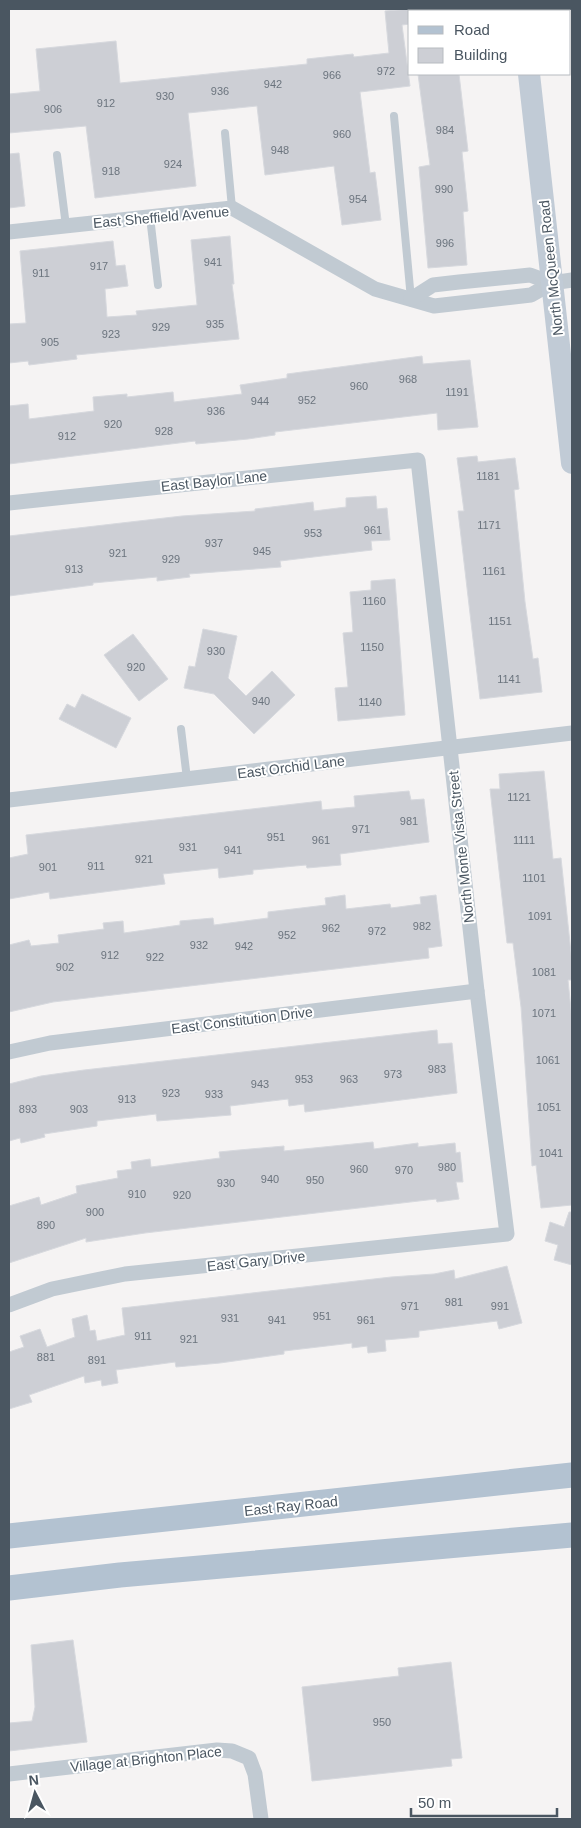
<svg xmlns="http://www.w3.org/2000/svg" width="581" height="1828" font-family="Arial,sans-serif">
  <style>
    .building { fill: #cdcfd5; stroke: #d7d9de }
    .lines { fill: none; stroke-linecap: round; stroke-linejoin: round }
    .lane { stroke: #c1cad2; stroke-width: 8 }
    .street { stroke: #c1cad2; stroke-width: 15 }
    .secondary { stroke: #c1cbd6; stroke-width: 22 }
    .primary { stroke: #b3c2d1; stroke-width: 25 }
    .labels { text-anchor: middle; stroke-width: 4; stroke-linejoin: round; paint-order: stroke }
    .number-label { font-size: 11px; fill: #6b747e }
    .street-label { font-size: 14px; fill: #4a5661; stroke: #fff }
  </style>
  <rect width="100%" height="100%" fill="#f5f3f3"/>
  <!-- building -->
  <g class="building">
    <path d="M410,9V24L402,25L410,86L360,92L370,173L375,172L381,220L342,225L334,166L265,175L257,106L188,113L196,186L95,198L86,126L9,133V94L40,91L36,49L116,41L120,83L307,64V59L353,54L354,57L389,53L385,11Z"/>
    <path d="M418,74H459L468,151L462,152L468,211L463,212L467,265L428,268L419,167L430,165Z"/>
    <path d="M19,153L25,206L9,208V154Z"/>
    <path d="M230,236L234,284H232L239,339L76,355L77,359L29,365L28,361L9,363V324L26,323L20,251L113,241L116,266L125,265L128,286L105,289L107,317L137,315L136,311L197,305L191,240Z"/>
    <path d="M422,356L423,364L470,360L478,427L438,430L437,413L275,432V435L248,439L196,444L195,441L9,464V406L28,404L29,419L94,411L93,397L127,394V397L173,392L174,402L242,394L240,385L287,378V374Z"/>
    <path d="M477,456L478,462L515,458L519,489L514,490L525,602L533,659L538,658L542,692L480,699L458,511H464L457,458Z"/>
    <path d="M376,496L377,509L387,508L390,540L371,541L372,550L280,561L281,567L189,574L190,577L157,581V577L93,583V585L9,596V536L182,516L255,511V509L313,502L314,511L346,507V498Z"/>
    <path d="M395,579L405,715L338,721L335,688L348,687L343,633L353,632L350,592L371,590V581Z"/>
    <path d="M203,629L237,636L228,678L246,696L272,671L295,695L254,734L214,694L184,688L189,666L195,667Z"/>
    <path d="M133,634L168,679L139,701L104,655Z"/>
    <path d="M82,694L131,718L116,748L59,719L67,704L75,708Z"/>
    <path d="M544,771L553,859L561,858L572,962V980H568L572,1019V1205L541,1208L536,1165L532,1166L521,1007L513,943H507L490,789H500L499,774Z"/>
    <path d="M409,791L411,800L424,799L429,842L340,854L341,865L307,868L306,865L253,870V874L219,878L218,868L163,874L165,884L50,899L49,892L9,899V858L28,854L26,835L321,801L322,810L355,807L354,796Z"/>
    <path d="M345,895L346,909L390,904L391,908L421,904L420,897L436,895L442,946L428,948L429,958L53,1002L9,1012V945L29,940L31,946L59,943L58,935L104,929L103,923L123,921L124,933L180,925V921L213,918L214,925L268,918V912L326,905L325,898Z"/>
    <path d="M437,1030L438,1044L452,1043L457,1093L305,1112L304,1104L289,1106L288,1099L230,1106L231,1115L157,1121L156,1114L97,1121V1126L44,1134L45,1137L21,1143L20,1138L9,1141V1084L41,1076L84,1070Z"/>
    <path d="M373,1142L374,1149L418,1143V1147L455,1143L456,1153L460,1152L463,1182H456L459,1199L437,1202L436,1199L145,1233L86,1242V1238L9,1263V1206L39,1197L41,1205L77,1193L76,1186L118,1178L117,1171L132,1169L131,1162L150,1159L151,1167L220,1158L219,1152L239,1150L284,1146V1151Z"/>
    <path d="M569,1212H572V1265L554,1260L558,1245L545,1241L550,1222L564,1227Z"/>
    <path d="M507,1266L522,1323L499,1329L497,1321L419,1331V1337L385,1340L386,1351L368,1353L367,1346L352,1348V1343L284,1351V1354L220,1363L176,1367L175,1362L116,1370L118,1383L102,1386L101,1380L85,1383L84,1376L29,1395L32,1402L9,1409V1352L24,1347L20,1336L40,1329L47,1347L75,1337L72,1319L87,1315L90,1331L95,1330L97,1341L125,1335L122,1308L391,1277L434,1274L454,1270L455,1279Z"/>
    <path d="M73,1640L87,1742L9,1751V1723L32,1721L35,1707L31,1645Z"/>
    <path d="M451,1662L462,1758L451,1759L452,1766L312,1781L302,1687L399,1676L398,1668Z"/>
  </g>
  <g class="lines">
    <!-- lane -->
    <g class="lane">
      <path d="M394,116L411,299"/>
      <path d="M225,133L232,208"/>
      <path d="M57,155L66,226"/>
      <path d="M150,217L158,285"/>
      <path d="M181,729L187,779"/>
    </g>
    <!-- street -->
    <g class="street">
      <path d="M9,232L232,208L375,289L434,306L531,295L552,283L572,280"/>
      <path d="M411,299L433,285L459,282L530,275L552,283"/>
      <path d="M9,503L418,460L477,991L507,1234L125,1274L52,1289L9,1305"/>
      <path d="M9,800L572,733"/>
      <path d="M9,1052L50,1043L477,991"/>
      <path d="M9,1774L217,1750L232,1751L249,1758L255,1774L261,1819"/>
    </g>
    <!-- secondary -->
    <g class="secondary">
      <path d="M521,9V11"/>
      <path d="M529,74L572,463"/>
    </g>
    <!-- primary -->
    <g class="primary">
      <path d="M9,1536L572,1475"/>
      <path d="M9,1588L120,1575L572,1535"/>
    </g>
  </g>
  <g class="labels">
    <!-- number labels -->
    <g class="number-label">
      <text x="386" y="75">972</text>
      <text x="332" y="79">966</text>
      <text x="273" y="88">942</text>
      <text x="220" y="95">936</text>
      <text x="165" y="100">930</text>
      <text x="106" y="107">912</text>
      <text x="53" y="113">906</text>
      <text x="445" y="134">984</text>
      <text x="342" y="138">960</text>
      <text x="280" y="154">948</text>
      <text x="173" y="168">924</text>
      <text x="111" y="175">918</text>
      <text x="444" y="193">990</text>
      <text x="358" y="203">954</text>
      <text x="445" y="247">996</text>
      <text x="213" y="266">941</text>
      <text x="99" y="270">917</text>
      <text x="41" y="277">911</text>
      <text x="215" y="328">935</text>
      <text x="161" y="331">929</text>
      <text x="111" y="338">923</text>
      <text x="50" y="346">905</text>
      <text x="408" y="383">968</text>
      <text x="359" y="390">960</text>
      <text x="457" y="396">1191</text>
      <text x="307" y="404">952</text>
      <text x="260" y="405">944</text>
      <text x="216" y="415">936</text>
      <text x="113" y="428">920</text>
      <text x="164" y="435">928</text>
      <text x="67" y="440">912</text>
      <text x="488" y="480">1181</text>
      <text x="489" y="529">1171</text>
      <text x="373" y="534">961</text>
      <text x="313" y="537">953</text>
      <text x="214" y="547">937</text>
      <text x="262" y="555">945</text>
      <text x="118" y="557">921</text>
      <text x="171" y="563">929</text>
      <text x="74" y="573">913</text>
      <text x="494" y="575">1161</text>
      <text x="374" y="605">1160</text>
      <text x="500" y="625">1151</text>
      <text x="372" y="651">1150</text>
      <text x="216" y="655">930</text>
      <text x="136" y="671">920</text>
      <text x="509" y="683">1141</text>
      <text x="261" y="705">940</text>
      <text x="370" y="706">1140</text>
      <text x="519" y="801">1121</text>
      <text x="409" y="825">981</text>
      <text x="361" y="833">971</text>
      <text x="276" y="841">951</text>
      <text x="321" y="844">961</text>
      <text x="524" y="844">1111</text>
      <text x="188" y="851">931</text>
      <text x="233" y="854">941</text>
      <text x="144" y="863">921</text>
      <text x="96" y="870">911</text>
      <text x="48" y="871">901</text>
      <text x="534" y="882">1101</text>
      <text x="540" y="920">1091</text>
      <text x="422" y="930">982</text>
      <text x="331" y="932">962</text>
      <text x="377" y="935">972</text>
      <text x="287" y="939">952</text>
      <text x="199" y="949">932</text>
      <text x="244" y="950">942</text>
      <text x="110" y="959">912</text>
      <text x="155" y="961">922</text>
      <text x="65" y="971">902</text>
      <text x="544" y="976">1081</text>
      <text x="544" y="1017">1071</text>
      <text x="548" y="1064">1061</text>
      <text x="437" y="1073">983</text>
      <text x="393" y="1078">973</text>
      <text x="304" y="1083">953</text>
      <text x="349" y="1083">963</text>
      <text x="260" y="1088">943</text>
      <text x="171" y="1097">923</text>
      <text x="214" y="1098">933</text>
      <text x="127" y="1103">913</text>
      <text x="549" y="1111">1051</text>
      <text x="28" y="1113">893</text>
      <text x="79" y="1113">903</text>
      <text x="551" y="1157">1041</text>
      <text x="447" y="1171">980</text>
      <text x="359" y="1173">960</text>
      <text x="404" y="1174">970</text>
      <text x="270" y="1183">940</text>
      <text x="315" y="1184">950</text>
      <text x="226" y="1187">930</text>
      <text x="137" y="1198">910</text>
      <text x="182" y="1199">920</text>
      <text x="95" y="1216">900</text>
      <text x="46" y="1229">890</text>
      <text x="454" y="1306">981</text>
      <text x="410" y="1310">971</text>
      <text x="500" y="1310">991</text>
      <text x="322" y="1320">951</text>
      <text x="230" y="1322">931</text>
      <text x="277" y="1324">941</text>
      <text x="366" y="1324">961</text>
      <text x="143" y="1340">911</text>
      <text x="189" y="1343">921</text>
      <text x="46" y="1361">881</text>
      <text x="97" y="1364">891</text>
      <text x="382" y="1726">950</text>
    </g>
    <!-- street labels -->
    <g class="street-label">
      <text transform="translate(161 217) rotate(-5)" y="5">East Sheffield Avenue</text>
      <text transform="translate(551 268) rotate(-96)" y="5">North McQueen Road</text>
      <text transform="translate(214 481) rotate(-6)" y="5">East Baylor Lane</text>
      <text transform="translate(291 767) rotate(-7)" y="5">East Orchid Lane</text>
      <text transform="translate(461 847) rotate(-96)" y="5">North Monte Vista Street</text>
      <text transform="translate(242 1020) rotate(-7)" y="5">East Constitution Drive</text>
      <text transform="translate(256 1261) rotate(-6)" y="5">East Gary Drive</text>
      <text transform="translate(291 1506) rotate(-6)" y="5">East Ray Road</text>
      <text transform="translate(146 1759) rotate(-6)" y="5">Village at Brighton Place</text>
    </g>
  </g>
  <!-- border -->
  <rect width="581" height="1828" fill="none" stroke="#4a5661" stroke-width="20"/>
  <!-- legend -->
  <rect x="408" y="10" width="162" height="65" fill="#ffffff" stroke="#b7bbc0"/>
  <rect x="418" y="26" width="25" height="8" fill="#b3c2d1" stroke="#b7bbc0"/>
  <text x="454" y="35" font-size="15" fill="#4a5661">Road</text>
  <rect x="418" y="48" width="25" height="15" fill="#cdcfd5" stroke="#b7bbc0"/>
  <text x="454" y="60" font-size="15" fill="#4a5661">Building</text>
  <!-- north arrow -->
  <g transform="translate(35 1793) rotate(354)" stroke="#ffffff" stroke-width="4" paint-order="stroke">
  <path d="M0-4L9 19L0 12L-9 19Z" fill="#4a5661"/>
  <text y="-8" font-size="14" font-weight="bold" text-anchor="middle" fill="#4a5661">N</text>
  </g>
  <!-- scale -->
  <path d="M411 1808v8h146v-8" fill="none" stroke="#4a5661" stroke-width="2.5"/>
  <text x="418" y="1808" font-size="15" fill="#4a5661" stroke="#ffffff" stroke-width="4" paint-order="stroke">50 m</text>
</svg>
